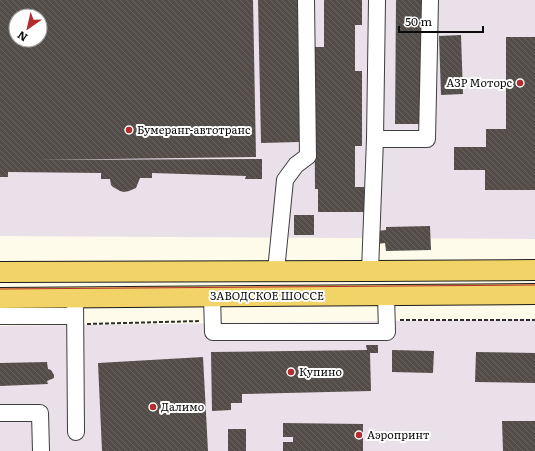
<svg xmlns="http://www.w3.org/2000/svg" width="535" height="451" font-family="Literata,serif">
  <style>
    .industrial { fill: #e9e0ea; fill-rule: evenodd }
    .building { fill: url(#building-back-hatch); fill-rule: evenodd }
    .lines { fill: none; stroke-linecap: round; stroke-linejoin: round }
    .minor-casing { stroke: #3e3e3e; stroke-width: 18 }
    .major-casing { stroke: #1c1c1c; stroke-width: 22 }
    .path { stroke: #2d2d2d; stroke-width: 2; stroke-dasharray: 4 2; stroke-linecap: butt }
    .minor { stroke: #fff; stroke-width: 16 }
    .major { stroke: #f1d368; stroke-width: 20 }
    .tram { stroke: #b32c2f; stroke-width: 1 }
    .poi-dot { fill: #b32c2f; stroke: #fff; stroke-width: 1.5 }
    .labels { text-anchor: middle; stroke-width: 4; stroke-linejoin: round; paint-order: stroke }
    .poi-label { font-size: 11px; fill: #0b0b0b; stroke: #fff; text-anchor: start }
    .street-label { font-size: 11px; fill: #0b0b0b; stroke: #fff }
  </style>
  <defs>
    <pattern id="building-back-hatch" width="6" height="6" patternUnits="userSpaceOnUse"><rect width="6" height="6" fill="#534d49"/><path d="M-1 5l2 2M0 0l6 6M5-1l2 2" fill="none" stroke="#67625f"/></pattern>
  </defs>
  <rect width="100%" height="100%" fill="#fefbeb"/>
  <!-- industrial -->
  <g class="industrial">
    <path d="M0,0H535V239L0,236ZM16,16H40V40H16Z"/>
    <path d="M535,319V451H0V326Z"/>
  </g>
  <!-- building -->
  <g class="building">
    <path d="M0,0H253L256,157L36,160L262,159V179H245L246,176L152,173V178H140L136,188L129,191L124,192L120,191L113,187L111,185L110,179H101V173L8,172V177H0ZM16,16H40V40H16Z"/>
    <path d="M258,0H301L299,142L261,143Z"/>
    <path d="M324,0H362V25H355V71H362V146H355V187H364V212H318V189H315L314,47H324Z"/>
    <path d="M396,0H423V124H395Z"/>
    <path d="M461,35L463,94L441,95L439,36Z"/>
    <path d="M506,37H535V190H485V170H454V147H486V129H506Z"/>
    <rect x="294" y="215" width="20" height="20"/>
    <path d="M430,226L431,250L386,251L385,243L377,244V231L386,230V227Z"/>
    <path d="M366,345H378V353H370L371,391L242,394V403H231V410L212,411L211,352L367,350Z"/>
    <path d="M392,350L434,351L433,373L392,372Z"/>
    <path d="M476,352L535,353V383L475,382Z"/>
    <path d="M203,357L208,451H102L98,363Z"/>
    <path d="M47,362L48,369L51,370L54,375V378L47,381L48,384L0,386V363Z"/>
    <path d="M502,421H535V451H503Z"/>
    <path d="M283,423L363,424V451H283V442H293V437H283Z"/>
    <rect x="228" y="429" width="18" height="22"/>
  </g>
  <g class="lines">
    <!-- minor casing -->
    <g class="minor-casing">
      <g id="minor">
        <path d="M375,139H427L430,0"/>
        <path d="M276,271L285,180L296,165L308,156L306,0"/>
        <path d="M370,271L375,139L377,0"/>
        <path d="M212,296L213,332H387L386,295"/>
        <path d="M75,298L76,432"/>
        <path d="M0,316H74"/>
        <path d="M0,413H40L41,451"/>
      </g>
    </g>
    <!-- major casing -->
    <g class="major-casing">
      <g id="major">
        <path d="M0,272L370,271L535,270"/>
        <path d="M0,298L535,294"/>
      </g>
    </g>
    <!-- path -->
    <g class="path">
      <path d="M400,320H535"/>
      <path d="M87,324L201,321"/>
    </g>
    <!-- minor -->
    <use href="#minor" class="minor"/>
    <!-- major -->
    <use href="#major" class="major"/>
    <!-- tram -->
    <path class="tram" d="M0,289L535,285"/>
  </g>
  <!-- markers -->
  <g class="poi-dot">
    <circle cx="520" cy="83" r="4"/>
    <circle cx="129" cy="130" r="4"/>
    <circle cx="291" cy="372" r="4"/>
    <circle cx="153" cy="407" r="4"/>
    <circle cx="359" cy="435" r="4"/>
  </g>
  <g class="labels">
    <!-- poi labels -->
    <g class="poi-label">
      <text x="512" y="87" text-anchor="end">АЗР Моторс</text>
      <text x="137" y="134">Бумеранг-автотранс</text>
      <text x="299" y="376">Купино</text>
      <text x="161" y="411">Далимо</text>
      <text x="367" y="439">Аэропринт</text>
    </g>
    <!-- street labels -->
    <g class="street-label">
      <text x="267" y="300">ЗАВОДСКОЕ ШОССЕ</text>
    </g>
  </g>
  <!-- north arrow -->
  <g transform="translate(28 28) rotate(214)"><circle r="19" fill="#ffffff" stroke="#9d9d9d"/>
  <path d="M0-3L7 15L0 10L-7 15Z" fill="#b32c2f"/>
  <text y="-6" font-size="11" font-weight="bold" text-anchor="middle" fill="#0b0b0b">N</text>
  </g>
  <!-- scale -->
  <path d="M399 26v6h84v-6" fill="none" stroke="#0b0b0b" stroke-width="2"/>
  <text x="405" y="26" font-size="12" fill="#0b0b0b" stroke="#ffffff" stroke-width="3" paint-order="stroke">50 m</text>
</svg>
